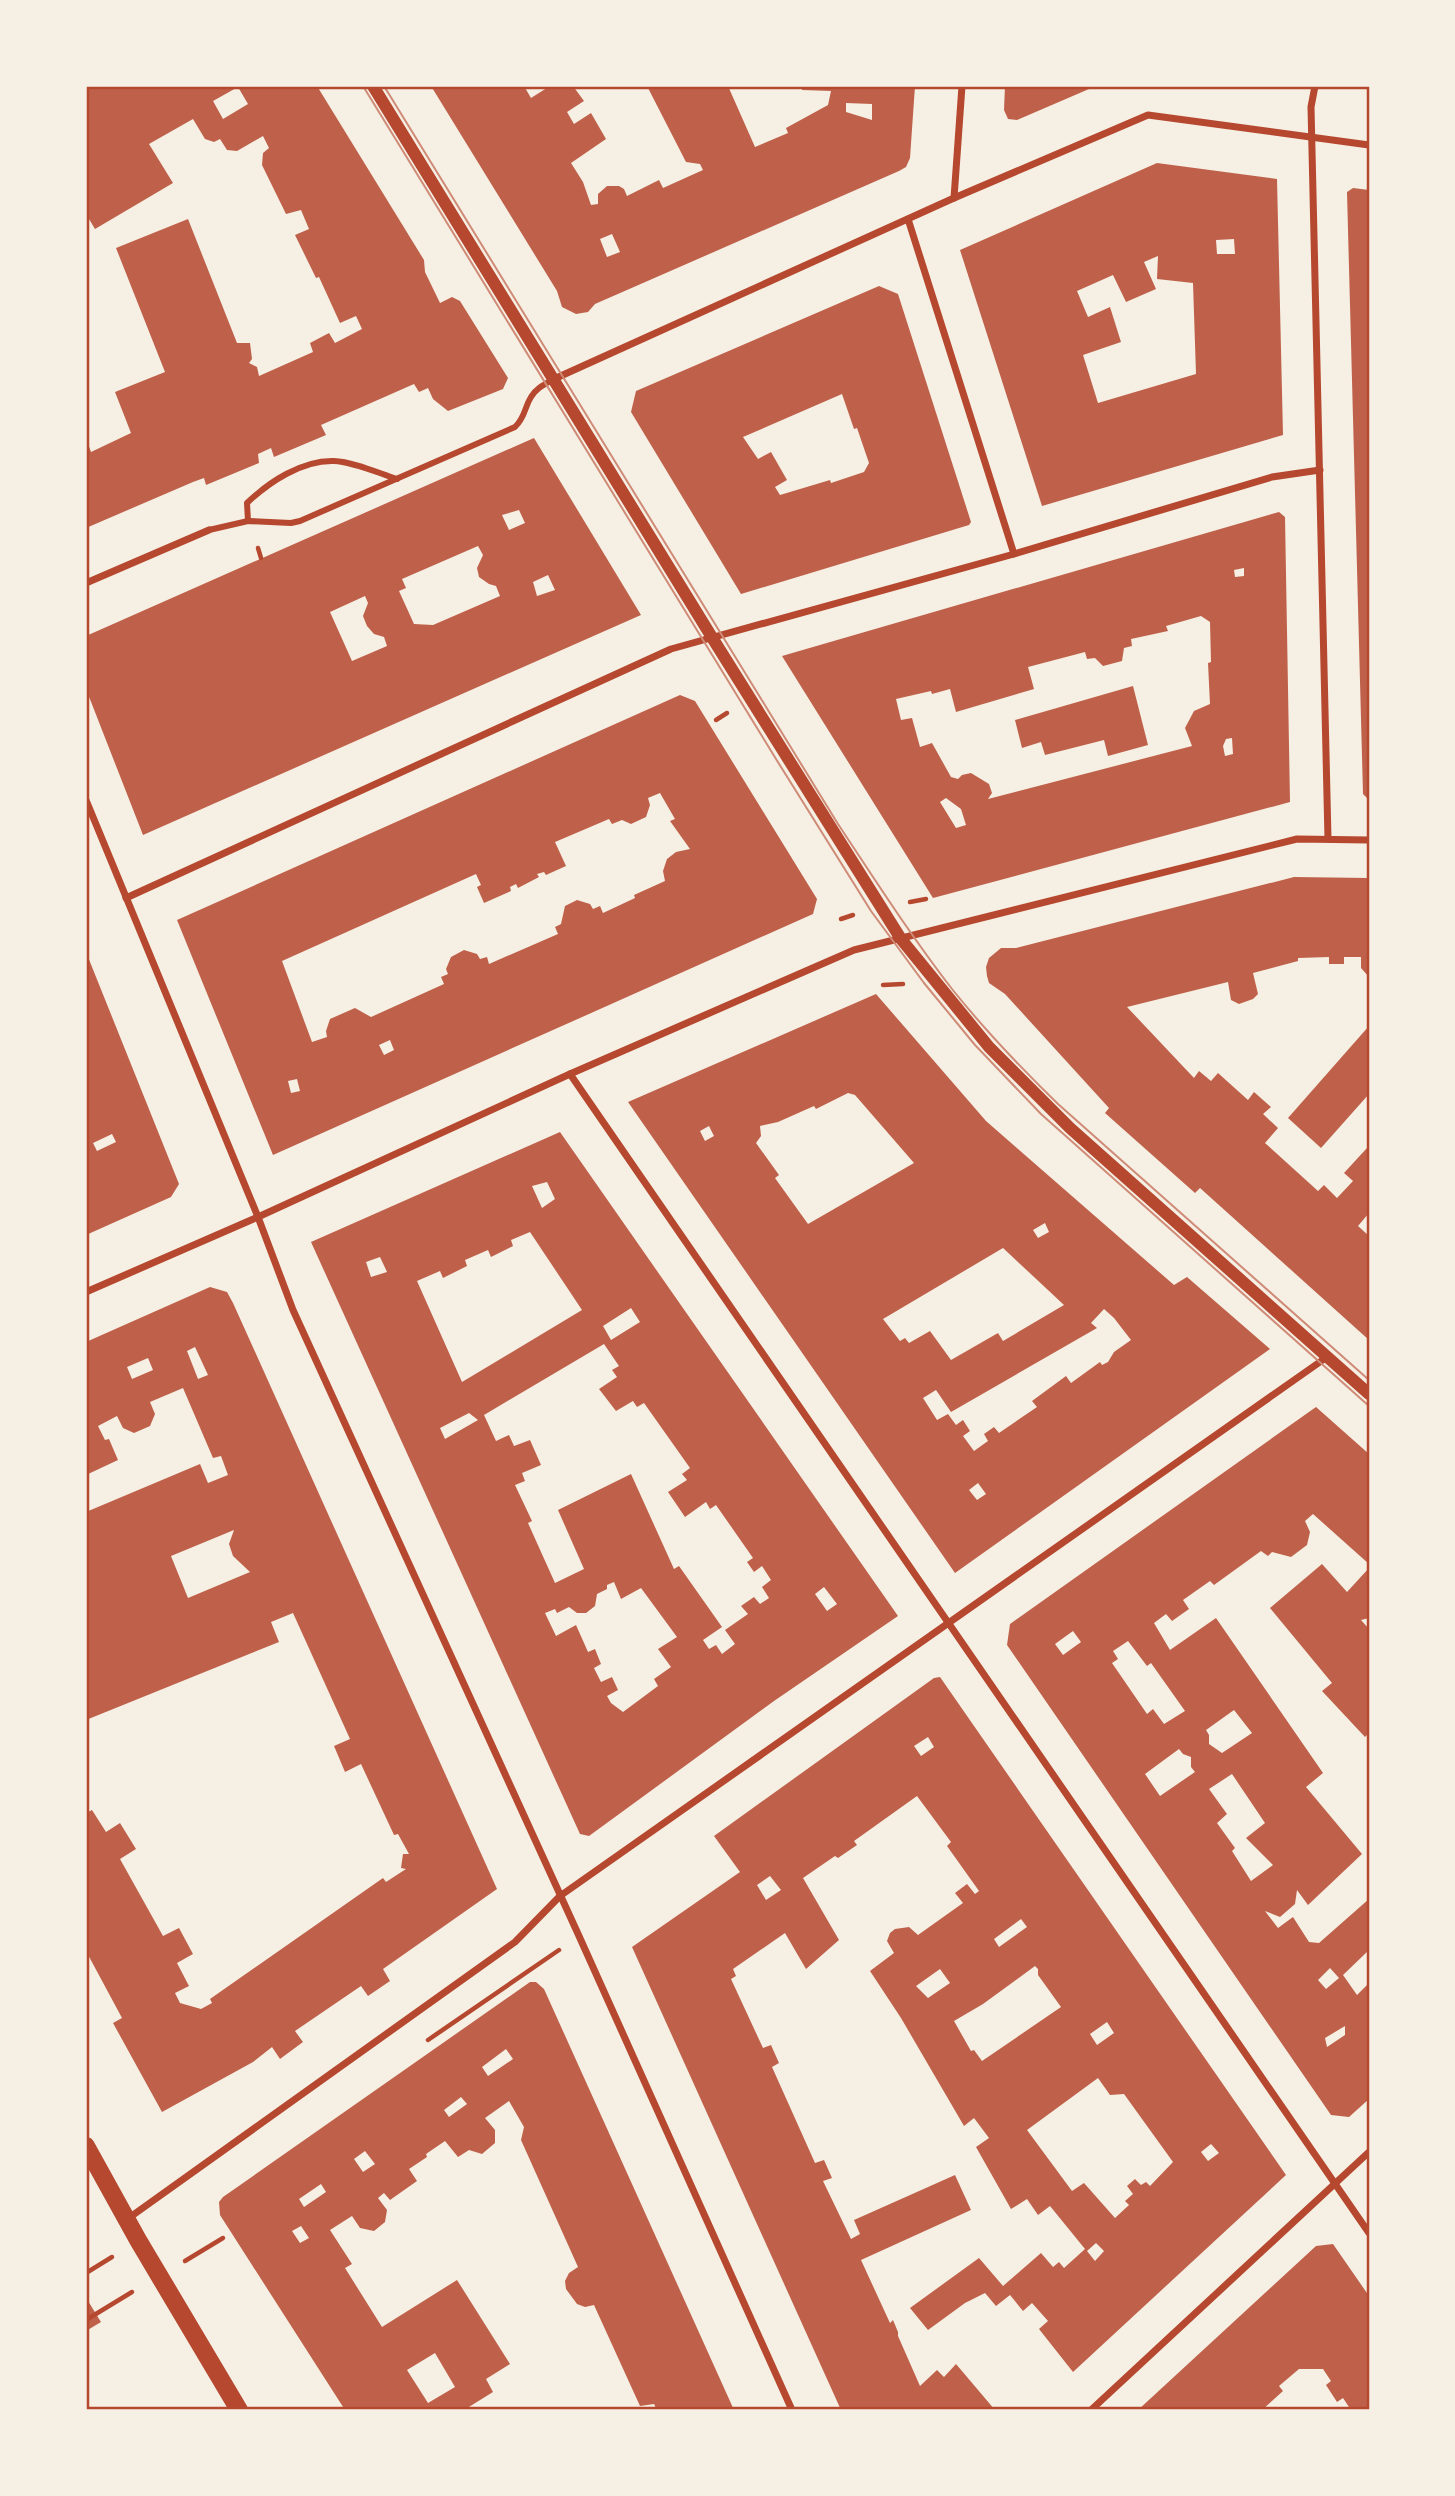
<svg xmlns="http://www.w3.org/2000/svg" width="1455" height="2496" font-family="'Nunito Sans',sans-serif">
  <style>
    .building { fill: #bf614a; fill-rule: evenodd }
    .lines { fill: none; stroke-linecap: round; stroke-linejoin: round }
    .path { stroke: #b5482f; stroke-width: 4.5 }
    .pedestrian { stroke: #b5482f; stroke-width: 6 }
    .minor { stroke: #b5482f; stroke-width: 7 }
    .tertiary { stroke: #b5482f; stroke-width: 12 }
    .primary { stroke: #b5482f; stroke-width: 18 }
    .tram { stroke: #cf8b77; stroke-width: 2 }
    .neatline { fill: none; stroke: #b5482f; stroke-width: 2.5 }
  </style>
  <rect width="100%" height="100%" fill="#f6efe4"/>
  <!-- building -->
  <g class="building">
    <path d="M92,86H317L424,260L425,272L440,303L452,297L460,301L508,378L503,389L448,411L433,399L428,388L419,392L414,384L321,425L326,435L274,457L271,448L258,454L259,463L206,485L204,478L193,482L86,528V438L91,452L131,433L115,392L165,372L116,248L188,219L237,343H250L252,359L249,363L257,367L259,376L313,352L310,343L329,333L335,343L362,329L356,316L340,323L319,277L316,278L295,235L309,229L301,210L286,214L262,165L263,153L269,148L263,136L237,151L227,150L220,139L214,142L205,139L193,119L149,144L173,183L95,229L86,214V90ZM238,87L248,104L223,119L213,101Z"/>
    <path d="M431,86H524L531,98L550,86H573L584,101L567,112L574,124L591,113L606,139L571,163L583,182L591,205L598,204V194L607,186H619L624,189L627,196L659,180L663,188L703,170L700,164L686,162L647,86H728L755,147L788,133L786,128L828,105L831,91L802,90V86H915L910,158L906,167L899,171L595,304L588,312L576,314L562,307L557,291ZM846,103L872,104V120L846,112ZM612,234L620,252L607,257L600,239Z"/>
    <path d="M1005,86H1096L1017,120L1008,119L1004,110Z"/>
    <path d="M1157,163L1277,179L1283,435L1042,506L960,250ZM1234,239L1235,254H1217L1216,240ZM1158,256L1157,279L1193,283L1196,374L1098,403L1083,355L1121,342L1110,307L1088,317L1077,291L1113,275L1126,302L1156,289L1144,262Z"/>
    <path d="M1353,188L1369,190V800L1363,794L1347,192Z"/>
    <path d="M879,286L898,294L971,522L969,525L741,594L631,412L636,391ZM842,394L854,429L857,428L869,463L864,472L831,483L830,480L780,495L775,487L787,480L771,452L758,459L743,437Z"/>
    <path d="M534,438L641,615L143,835L86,689V636ZM519,510L525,523L509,530L502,515ZM478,546L483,555L477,568L479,577L489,584L496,586L500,596L433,625L414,624L399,591L406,588L402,579ZM548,575L555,590L537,596L533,582ZM365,596L368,603L363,616L367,626L374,634L384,637L387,646L352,661L330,612Z"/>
    <path d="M1279,512L1285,517L1290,802L933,898L782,656ZM1244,568V576L1235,577L1234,570ZM1201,616L1210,622L1211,662L1208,663L1210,704L1194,711L1185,728L1192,746L988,799L992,793L989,784L971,773L962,775L958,779L951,777L932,743L920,747L912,718L901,720L896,699L931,691L932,694L950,689L956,712L1034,689L1028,667L1085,652L1087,659L1095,658L1103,666L1122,661L1124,648L1132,646L1131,639L1168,631L1166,626ZM1232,738L1233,754L1225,756L1223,746L1226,739ZM946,798L961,809L966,825L956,828L940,802Z"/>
    <path d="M1133,686L1148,745L1108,756L1104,740L1045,755L1041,742L1022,748L1015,720Z"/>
    <path d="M680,695L695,701L817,899L813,914L273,1155L177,920ZM660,793L675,819L670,821L690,849L676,852L667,859L663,871L665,881L634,895L635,898L603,913L600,906L593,909L590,904L577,900L565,906L561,924L555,927L558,934L489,964L487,957L480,959L477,954L464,950L451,957L446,969L448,974L441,977L444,984L371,1017L355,1008L330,1019L326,1031L327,1037L312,1042L282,961L476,874L481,885L477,887L484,903L511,891L510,887L516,884L518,888L539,877L537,874L544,872L546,875L566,866L555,842L609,819L612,824L622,820L631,824L646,817L650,805L648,798ZM390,1040L394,1050L384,1055L379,1045ZM297,1079L300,1091L291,1093L288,1081Z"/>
    <path d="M1294,877L1369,878V977L1361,968V957H1344V964H1329V957L1298,958V961L1253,973L1258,994L1253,999L1239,1004L1231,1000L1228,982L1127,1007L1194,1078L1199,1071L1211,1081L1218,1073L1248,1100L1254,1092L1271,1107L1263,1114L1278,1128L1265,1143L1318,1191L1324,1185L1337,1198L1353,1181L1344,1173L1367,1148L1369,1150V1213L1358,1226L1369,1236V1340L1200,1188L1195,1193L1105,1113L1109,1108L1005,994L989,983L987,976L986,967L989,958L1001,948H1016Z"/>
    <path d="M86,952L179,1184L171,1197L86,1235ZM112,1134L116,1142L97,1151L93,1143Z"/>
    <path d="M876,994L986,1121L1174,1285L1187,1277L1270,1349L955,1573L628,1102ZM848,1093L855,1095L914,1163L808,1224L775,1178L779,1175L756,1143L761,1136L760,1126L778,1122L814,1106L816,1109ZM709,1126L714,1136L705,1141L700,1131ZM1045,1223L1049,1232L1038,1238L1033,1230ZM1003,1248L1064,1305L1003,1341L998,1333L951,1360L930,1331L909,1343L905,1338L900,1341L883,1319ZM1104,1309L1114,1318L1131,1340L1114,1352L1108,1362L1102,1365L1100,1362L1071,1383L1066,1376L1032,1401L1037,1407L999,1433L994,1427L984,1434L988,1441L974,1451L963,1436L970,1431L963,1420L956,1425L948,1414L937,1420L923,1398L936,1390L951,1412L1097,1328L1091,1323ZM978,1483L986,1494L977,1500L969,1490Z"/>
    <path d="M1369,1026V1094L1321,1148L1288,1118Z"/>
    <path d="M560,1132L898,1616L774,1701L589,1836L580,1834L311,1242ZM547,1182L555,1199L542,1208L532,1186ZM530,1232L582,1310L462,1382L417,1281L440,1271L443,1278L467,1266L465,1260L488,1250L491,1257L513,1246L511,1240ZM380,1257L387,1272L371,1277L366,1262ZM631,1308L640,1322L611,1340L603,1326ZM604,1344L619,1366L612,1370L617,1377L599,1389L616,1411L633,1401L637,1407L644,1403L690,1468L682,1474L687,1480L668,1492L685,1517L706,1502L710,1509L716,1505L753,1558L747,1562L754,1572L762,1566L771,1580L762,1587L769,1598L760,1604L754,1597L741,1606L748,1614L725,1630L735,1644L722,1654L716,1645L709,1649L703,1640L722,1627L679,1566L674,1569L631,1474L558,1510L584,1569L555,1583L528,1523L532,1521L515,1485L525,1481L522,1473L541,1465L530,1440L514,1446L509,1435L496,1441L484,1415ZM469,1413L478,1420L445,1439L440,1428ZM614,1582L621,1599L641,1588L677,1637L658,1649L671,1667L654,1679L658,1686L623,1712L611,1703L607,1696L618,1690L612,1677L601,1682L594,1668L601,1664L595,1649L588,1652L576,1625L556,1636L545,1613L555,1609L557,1613L569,1607L577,1613H586L595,1606L597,1594L607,1589V1585ZM824,1587L837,1604L827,1611L815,1594Z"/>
    <path d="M210,1287L227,1292L233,1303L497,1889L383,1969L390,1981L368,1996L361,1986L295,2031L303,2042L280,2059L272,2047L253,2062L162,2112L113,2023L122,2018L86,1951V1813L92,1810L106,1832L120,1823L136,1849L120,1859L163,1936L179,1928L193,1954L177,1963L189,1986L175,1993L180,2003L201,2009L212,2003L210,1999L383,1878L386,1882L406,1869L401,1868L403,1854H409L398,1834L394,1835L361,1764L345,1772L334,1746L350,1739L293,1613L271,1622L279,1642L86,1720V1512L200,1464L208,1483L228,1475L221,1456L213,1458L183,1388L150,1402L155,1414L150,1426L134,1433L123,1428L117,1416L98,1426L105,1440L109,1439L118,1460L86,1475V1342ZM195,1347L208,1375L198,1379L187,1351ZM148,1358L153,1370L132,1379L127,1367ZM234,1530L229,1544L233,1556L250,1572L188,1598L171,1556Z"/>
    <path d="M1316,1407L1369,1454V1564L1313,1514L1305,1521L1310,1532L1307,1545L1291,1557L1272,1552L1268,1556L1261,1551L1214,1585L1210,1581L1183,1600L1189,1609L1172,1621L1166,1614L1154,1623L1170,1650L1216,1618L1323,1773L1306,1787L1362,1854L1308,1905L1297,1890L1295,1904L1280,1917L1265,1911L1278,1928L1293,1917L1309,1942L1319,1943L1369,1899V1950L1343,1975L1357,1995L1369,1983V2099L1349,2117L1331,2115L1007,1645L1010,1624ZM1073,1631L1081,1642L1063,1655L1055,1644ZM1128,1641L1147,1666L1151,1663L1185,1711L1164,1724L1153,1709L1147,1714L1112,1663L1118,1659L1113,1651ZM1234,1710L1252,1733L1222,1753L1209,1744V1735L1206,1730ZM1179,1749L1183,1754L1191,1757V1767L1195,1772L1160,1796L1145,1774ZM1232,1774L1265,1823L1246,1838L1273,1865L1251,1881L1232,1851L1235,1848L1217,1823L1227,1814L1209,1789ZM1330,1968L1339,1978L1326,1989L1318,1980ZM1345,2026V2035L1327,2047L1325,2038Z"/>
    <path d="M1322,1564L1347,1592L1369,1568V1618L1361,1620L1369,1629V1733L1365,1737L1322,1691L1332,1683L1270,1608Z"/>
    <path d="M940,1677L1286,2175L1073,2372L1039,2329L1048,2321L1032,2303L1023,2311L1010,2295L996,2306L985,2293L965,2303L928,2330L910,2308L979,2258L1003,2286L1041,2253L1053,2267L1059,2262L1064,2268L1085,2249L1050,2206L1038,2215L1027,2199L1011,2209L976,2147L989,2138L974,2118L964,2126L901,2018L870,1971L894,1953L887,1941L890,1933L895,1929L909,1927L918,1935L963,1903L955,1893L967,1884L975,1894L979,1891L947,1846L951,1842L917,1796L854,1841L857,1845L838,1858L835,1856L803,1878L839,1940L806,1969L785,1933L733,1969L736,1976L731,1979L763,2048L771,2045L779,2063L772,2067L815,2163L824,2160L832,2178L823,2181L851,2239L860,2234L854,2220L955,2175L971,2210L861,2260L890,2323L893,2320L898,2332V2336L920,2386L937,2370L944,2377L956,2364L995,2410H841L632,1947L740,1872L714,1836L934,1678ZM928,1737L934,1747L921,1756L914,1746ZM770,1876L781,1890L766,1900L757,1885ZM1021,1919L1027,1927L999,1947L994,1939ZM1035,1966L1038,1969V1975L1061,2007L982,2061L974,2050L971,2051L954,2021L983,2004ZM940,1969L950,1983L928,1998L916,1986ZM1107,2022L1114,2033L1097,2045L1090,2034ZM1098,2078L1110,2095L1124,2094L1173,2162L1150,2186L1146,2182L1141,2185L1135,2179L1127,2186L1133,2194L1125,2201L1129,2205L1115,2218L1084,2183L1072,2191L1027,2130ZM1211,2144L1219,2153L1208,2161L1201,2152ZM1096,2243L1104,2251L1095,2261L1087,2251Z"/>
    <path d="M530,1982H536L544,1989L734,2410H657L654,2404L640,2406L594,2305L585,2307L577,2304L566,2289L565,2281L569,2273L578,2267L521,2140L524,2127L509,2101L485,2118L495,2130V2143L482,2154L469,2150L458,2157L445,2141L426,2154L427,2157L409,2169L417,2181L390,2200L384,2193L378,2198L387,2210L385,2222L374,2231L360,2228L352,2216L330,2230L352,2264L345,2268L382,2327L457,2280L510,2364L486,2379L493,2392L464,2410H345L220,2215L219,2202L223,2197ZM506,2049L513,2059L488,2076L482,2067ZM461,2097L467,2104L449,2117L444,2110ZM365,2151L375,2164L363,2172L354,2159ZM321,2184L326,2192L304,2207L299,2199ZM301,2226L309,2238L300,2243L292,2231ZM435,2353L455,2387L428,2403L407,2370Z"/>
    <path d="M1333,2244L1369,2296V2410H1351L1343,2398L1337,2402L1326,2385L1331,2381L1323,2369H1299L1279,2386L1283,2391L1262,2410H1138L1316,2246Z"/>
    <path d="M88,2301L101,2322L86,2331V2302Z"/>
  </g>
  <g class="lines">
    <!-- path -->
    <g class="path">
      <path d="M258,548L261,558"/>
      <path d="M716,720L727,713"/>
      <path d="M910,902L926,899"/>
      <path d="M841,919L853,915"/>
      <path d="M883,985L903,984"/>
      <path d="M428,2040L559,1950"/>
      <path d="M185,2261L223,2238"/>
      <path d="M86,2273L112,2257"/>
      <path d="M86,2320L132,2292"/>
      <path d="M86,2408L87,2410"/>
    </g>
    <!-- pedestrian -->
    <g class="pedestrian">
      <path d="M248,521L247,503C269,482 302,460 334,461C354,462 378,473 397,479"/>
      <path d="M209,530L248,521L291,523L300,521L515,427C526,416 524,408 531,397C536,388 545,384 554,379"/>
    </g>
    <!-- minor -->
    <g class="minor">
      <path d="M1315,86L1311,107L1328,839"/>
      <path d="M954,198L962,86"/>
      <path d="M908,219L1014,554"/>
      <path d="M554,379L954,198L1148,115L1369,145"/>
      <path d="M86,583L209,530"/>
      <path d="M86,800L258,1217L293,1310L579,1936L792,2410"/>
      <path d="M126,898L671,649L1014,554L1272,477L1320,470"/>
      <path d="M570,1074L1369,2233"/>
      <path d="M86,1292L258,1217L570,1074L854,950L1297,839L1369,840"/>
      <path d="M126,2220L515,1942L560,1896L1327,1357"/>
      <path d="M1091,2410L1369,2152"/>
    </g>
    <!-- tertiary -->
    <path class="tertiary" d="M373,86L713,639L901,939L989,1047L1070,1128L1369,1394"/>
    <!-- primary -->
    <path class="primary" d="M86,2146L138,2240L239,2410"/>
    <!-- tram -->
    <g class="tram">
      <path d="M363,86L776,759L871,911L924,983L975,1045L1041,1114L1369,1406"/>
      <path d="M384,86L838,824C875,880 911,936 952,989C984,1029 1021,1068 1058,1104L1369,1380"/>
    </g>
  </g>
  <!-- border -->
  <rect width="1455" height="2496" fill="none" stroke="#f6efe4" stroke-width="175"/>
  <rect x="88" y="88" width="1280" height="2320" class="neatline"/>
</svg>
